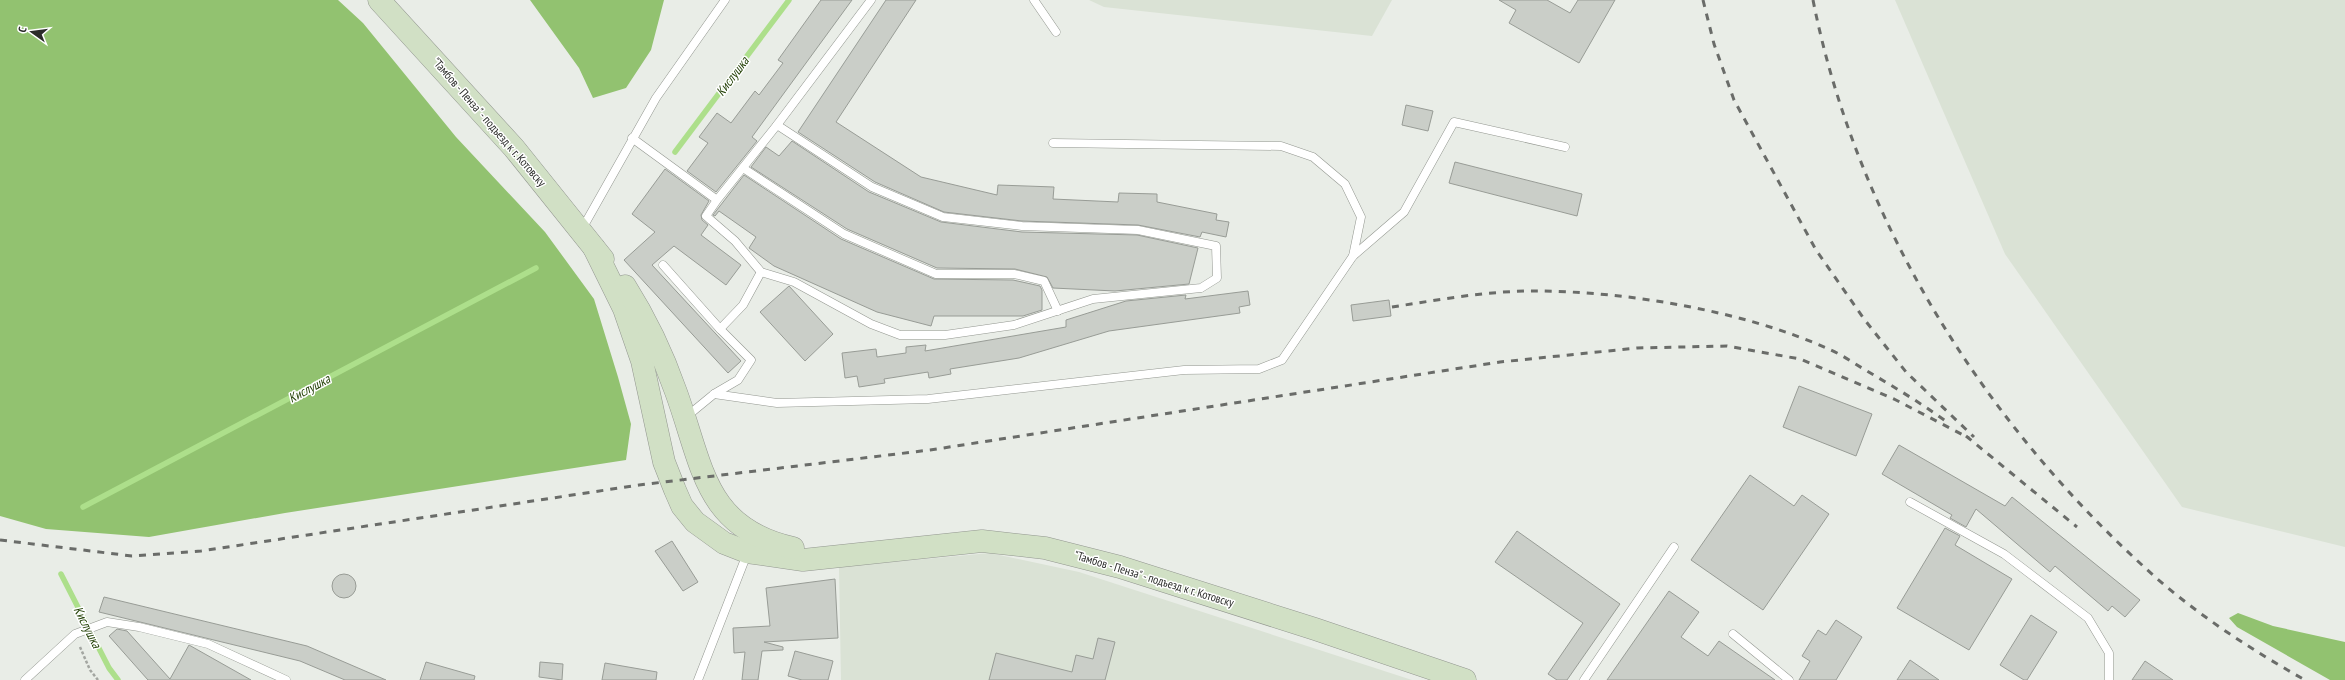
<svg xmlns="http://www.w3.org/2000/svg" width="2345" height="680" font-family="'PT Sans Narrow',sans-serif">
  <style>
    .built { fill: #dae2d5 }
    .forest { fill: #92c270 }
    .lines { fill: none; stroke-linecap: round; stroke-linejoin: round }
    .stream { stroke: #addf8b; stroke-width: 5.5 }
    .building { fill: #cacec8; stroke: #989c96 }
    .service-casing { stroke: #939790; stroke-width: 9 }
    .secondary-casing { stroke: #939790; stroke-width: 23 }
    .path { stroke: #a3a6a1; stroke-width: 2.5; stroke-dasharray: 3 2; stroke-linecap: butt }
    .service { stroke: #fff; stroke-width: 8 }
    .secondary { stroke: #d1e0c5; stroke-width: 22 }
    .rail { stroke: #6a6c69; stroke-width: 3; stroke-dasharray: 7 7; stroke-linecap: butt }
    .labels { text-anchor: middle; stroke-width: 3; stroke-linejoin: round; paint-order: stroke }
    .street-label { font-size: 12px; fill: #2b2c2a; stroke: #fff }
    .water-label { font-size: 13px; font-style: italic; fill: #244207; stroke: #fff }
  </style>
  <rect width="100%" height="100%" fill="#e9ede7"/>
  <!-- built -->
  <g class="built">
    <path d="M1089,0H1392L1372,36L1104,7Z"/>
    <path d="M1895,0H2345V547L2182,507L2005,254Z"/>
    <path d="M990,553L1079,572L1412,680H841L839,567Z"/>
  </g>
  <!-- forest -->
  <g class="forest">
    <path d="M0,0H338L363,23L456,137L545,232L594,299L618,377L631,424L626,460L285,513L149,537L46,529L0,516Z"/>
    <path d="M530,0H664L651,50L626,88L593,98L579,68Z"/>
    <path d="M2238,613L2273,626L2345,642V680H2330L2237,627L2229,618Z"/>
  </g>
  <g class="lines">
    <!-- stream -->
    <g class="stream">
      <path d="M675,152L789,0"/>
      <path d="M83,507L536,268"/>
      <path d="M61,574L109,668L118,680"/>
    </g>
  </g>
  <!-- building -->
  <g class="building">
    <path d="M821,0H852L752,137L757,141L716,192L687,171L708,143L699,137L717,113L731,123L755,91L759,95L783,63L778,60Z"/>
    <path d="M886,0H916L836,122L921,177L997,195L998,185L1054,187L1053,199L1118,202L1119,193L1157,194V202L1217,214L1216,220L1229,222L1226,237L1202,232L1200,237L1138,225L1022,221L944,212L875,182L798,132Z"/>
    <path d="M1499,0H1547L1570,13L1578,0H1615L1579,63L1509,23L1516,10Z"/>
    <path d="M1406,105L1433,111L1428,131L1402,125Z"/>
    <path d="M792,141L869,192L941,222L1022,232L1137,235L1198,248L1189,284L1115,291L1053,288L1047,277L1015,269L937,268L847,229L751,167L766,147L779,156Z"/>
    <path d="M1455,162L1582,194L1577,216L1449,183Z"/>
    <path d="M665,169L709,201L701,215L702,220L708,225L701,235L741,265L726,285L674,246L652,265L741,361L728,373L624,260L655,232L632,214Z"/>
    <path d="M744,175L841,239L934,279L1013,280L1040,286L1042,290V310L1023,316H934L931,326L877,312L774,266L749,248L756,237L719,211L715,216L713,215Z"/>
    <path d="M789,286L833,334L805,361L760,312Z"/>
    <path d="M1248,291L1250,305L1239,307L1240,313L1109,331L1019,358L950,369L951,374L929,378L928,372L884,379L885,383L859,387L857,376L845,378L842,353L876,349L877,357L906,353V347L926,345L925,351L1066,327V320L1126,301L1186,295L1185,299Z"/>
    <path d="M1389,300L1391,316L1353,321L1351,305Z"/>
    <path d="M1799,386L1872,414L1856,456L1783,427Z"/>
    <path d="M1899,445L2005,506L2012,497L2140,600L2125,617L2112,606L2108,611L2055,566L2050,572L1976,509L1966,527L1950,518L1952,515L1882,474Z"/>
    <path d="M1750,475L1794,506L1802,495L1829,514L1763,610L1691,560Z"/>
    <path d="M1945,528L1960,536L1955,545L2012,579L1969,650L1897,608Z"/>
    <path d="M1517,531L1620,604L1567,680H1557L1548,674L1583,623L1495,562Z"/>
    <path d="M672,541L698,582L683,591L655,551Z"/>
    <circle cx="344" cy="586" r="12"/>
    <path d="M835,579L838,638L764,642L783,647V650L762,651L758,680H742L745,652L734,653L733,628L770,626L766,588Z"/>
    <path d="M1669,591L1699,612L1681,637L1708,656L1719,641L1775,680H1607Z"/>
    <path d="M104,597L307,646L386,680H345L300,661L99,612Z"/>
    <path d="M2031,615L2057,632L2027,680H2024L2000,665Z"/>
    <path d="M1836,620L1862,637L1836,680H1799L1810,661L1802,656L1818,630L1826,635Z"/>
    <path d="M117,629L127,631L170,679L189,645L251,680H148L109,636Z"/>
    <path d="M1098,638L1115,642L1105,680H989L996,653L1072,672L1076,655L1093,659Z"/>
    <path d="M795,651L833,661L828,680H802L788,676Z"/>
    <path d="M1910,660L1939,680H1897Z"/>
    <path d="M2145,661L2173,680H2132Z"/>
    <path d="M426,662L475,676L474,680H420Z"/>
    <path d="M540,662L563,664L562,680L539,677Z"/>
    <path d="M605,663L657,672L656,680H602Z"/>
  </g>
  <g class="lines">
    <!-- service casing -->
    <g class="service-casing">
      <g id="service">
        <path d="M1034,0L1056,32"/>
        <path d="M777,125L871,0"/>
        <path d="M632,138L717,200L706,216L735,241L761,272L794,282L871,324L900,335H945L1014,325L1093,299L1201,288L1217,278L1216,246L1138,230L1022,226L943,217L872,187L777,125L717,200"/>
        <path d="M1053,143L1281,146L1313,157L1345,184L1361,217L1353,256"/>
        <path d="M743,168L844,234L936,274H1014L1044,281L1058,311"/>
        <path d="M582,229L656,98L725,0"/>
        <path d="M663,265L720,329L743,305L761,272"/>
        <path d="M714,394L738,380L751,360L720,329"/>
        <path d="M686,417L714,394L777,403L928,399L1184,370L1259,369L1282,360L1353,256L1404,212L1454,122L1565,147"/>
        <path d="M1910,502L2004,554L2088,618L2109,653V680"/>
        <path d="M1733,634L1789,680"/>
        <path d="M25,680L75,634L107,622L139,627L208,644L286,680"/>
        <path d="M698,680L747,554"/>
        <path d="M1584,680L1674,547"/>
      </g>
    </g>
    <!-- secondary casing -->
    <g class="secondary-casing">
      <g id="secondary">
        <path d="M379,0L514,148L603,259"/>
        <path d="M594,248L624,309L642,361L664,462L675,490L682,506L695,522L724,543L747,552L803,560L982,541L1045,548L1120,567L1315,629L1465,680"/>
        <path d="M625,286C646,319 663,355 676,392C703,466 704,528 793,548"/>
      </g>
    </g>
    <!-- path -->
    <path class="path" d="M80,647L90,670L98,680"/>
    <!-- service -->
    <use href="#service" class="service"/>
    <!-- secondary -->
    <use href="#secondary" class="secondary"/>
    <!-- rail -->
    <g class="rail">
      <path d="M1703,0L1714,44L1734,100L1816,250L1864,319L1906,372L1974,437"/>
      <path d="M1813,0C1856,217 1980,417 2142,565C2190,610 2248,648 2305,680"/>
      <path d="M1392,307C1438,300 1486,291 1533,291C1627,291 1745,311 1831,350C1844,356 1855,364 1867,371C1894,387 1921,403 1947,422"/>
      <path d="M1966,436L2077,527"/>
      <path d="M0,540L132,556L201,551L639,485L930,450L1500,362L1637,348L1727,346L1800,359L1894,399L1969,438"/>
    </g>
  </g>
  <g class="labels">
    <!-- street labels -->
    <g class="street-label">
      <text transform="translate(489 122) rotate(49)" y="4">"Тамбов - Пенза" - подъезд к г. Котовску</text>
      <text transform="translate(1154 579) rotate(17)" y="4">"Тамбов - Пенза" - подъезд к г. Котовску</text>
    </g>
    <!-- water labels -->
    <g class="water-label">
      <text transform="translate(732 76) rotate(-53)" y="5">Кислушка</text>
      <text transform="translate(309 388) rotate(-28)" y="5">Кислушка</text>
      <text transform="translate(88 627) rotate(63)" y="5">Кислушка</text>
    </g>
  </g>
  <!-- north arrow -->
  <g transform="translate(32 32) rotate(284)" stroke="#ffffff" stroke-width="3" paint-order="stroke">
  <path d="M0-3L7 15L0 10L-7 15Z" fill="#2b2c2a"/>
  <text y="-6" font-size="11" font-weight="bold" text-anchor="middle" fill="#2b2c2a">С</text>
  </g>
</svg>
